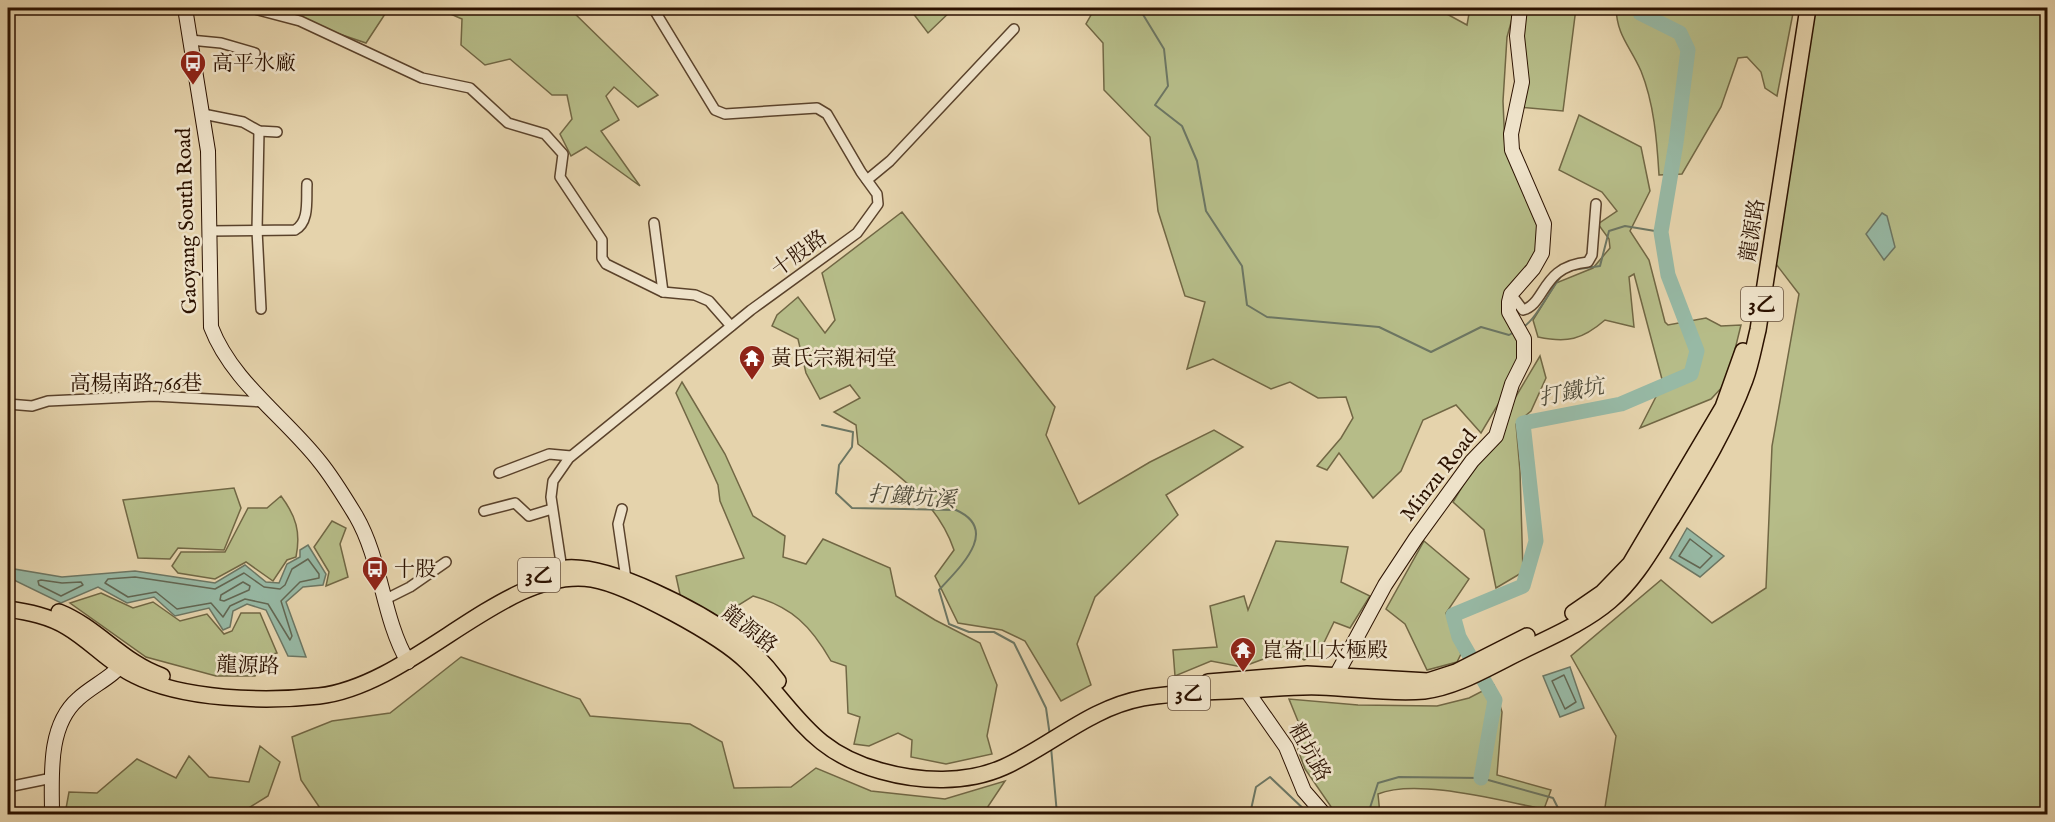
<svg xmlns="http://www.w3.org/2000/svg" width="2055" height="822" font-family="'IM FELL English','Noto Serif TC',serif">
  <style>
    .green { fill: #b6bc88; stroke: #716744; stroke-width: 1.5 }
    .water { fill: #97b9a5; stroke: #6c7663; stroke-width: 1.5 }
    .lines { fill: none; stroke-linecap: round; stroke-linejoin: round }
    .shore { stroke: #626652; stroke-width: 1.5 }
    .stream { stroke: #6c7663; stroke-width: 2 }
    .river { stroke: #97b9a5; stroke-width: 15 }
    .street-casing { stroke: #5a422b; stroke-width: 12 }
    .secondary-casing { stroke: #2c1200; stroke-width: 16 }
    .primary-casing { stroke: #2c1200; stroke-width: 18 }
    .street { stroke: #eee2c9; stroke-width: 9 }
    .secondary { stroke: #eee2c9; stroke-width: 14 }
    .primary { stroke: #e5d3ac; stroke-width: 15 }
    .labels { text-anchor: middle; stroke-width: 5; stroke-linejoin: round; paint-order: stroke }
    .shield { fill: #eee2c9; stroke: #66503c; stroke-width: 1.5 }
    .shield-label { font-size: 20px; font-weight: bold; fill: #2c1200 }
    .poi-label { font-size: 21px; fill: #2c1200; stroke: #eee2c9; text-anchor: start }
    .street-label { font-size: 21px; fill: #2c1200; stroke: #eee2c9 }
    .water-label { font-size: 22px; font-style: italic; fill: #514c3a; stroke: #eee2c9 }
  </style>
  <rect width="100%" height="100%" fill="#e5d3ac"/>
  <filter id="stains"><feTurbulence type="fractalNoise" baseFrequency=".00333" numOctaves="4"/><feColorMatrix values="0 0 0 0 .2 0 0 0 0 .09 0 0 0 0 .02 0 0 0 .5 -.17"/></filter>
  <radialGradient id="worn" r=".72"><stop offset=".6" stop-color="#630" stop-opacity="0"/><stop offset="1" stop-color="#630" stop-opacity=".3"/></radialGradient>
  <!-- green -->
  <g class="green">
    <path d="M262,8H389L366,43Z"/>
    <path d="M422,8H569L658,95L638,107L614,87L606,96L619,120L601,131L640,186L586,147L571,156L560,134L572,119L567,95H552L510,59L485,65L461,45L462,19L437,8Z"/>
    <path d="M909,8H954L928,33Z"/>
    <path d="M1095,8H1436L1467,25L1470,8H1515L1507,37L1503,101L1505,148L1539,222L1540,252L1508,303L1523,336L1515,376L1481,433L1456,405L1423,420L1401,471L1373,498L1339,453L1327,470L1317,466L1341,438L1353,418L1346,397L1318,398L1290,382L1271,389L1213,359L1187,369L1205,302L1185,296L1158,211L1150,137L1104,90L1103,43L1086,24Z"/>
    <path d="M1525,8H1576L1563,111L1517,107Z"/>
    <path d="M1616,8H1794L1777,96L1765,88L1761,72L1747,57L1738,58L1721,107L1682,174L1659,175C1657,141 1654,103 1641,71C1630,46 1617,36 1616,8Z"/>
    <path d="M1813,8H2047V814H1604L1616,736L1571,656L1661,580L1712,623L1766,588L1772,446L1799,294L1776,264Z"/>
    <path d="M1579,115L1641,147L1650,191L1630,231L1649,260L1665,322L1668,325L1706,318L1721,326L1741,325L1727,382L1711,399L1640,428L1663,383L1634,274L1629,277L1634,327L1605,320C1582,340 1567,343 1538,337L1533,320L1556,283L1593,268L1610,248L1609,239L1598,224L1617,211L1602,192L1559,170Z"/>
    <path d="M902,212L1055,407L1046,435L1079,504L1150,462L1214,430L1243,447L1166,495L1178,515L1095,597L1077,644L1091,685L1061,701L1025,641L1002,630L958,623L935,576L954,550C938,502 897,474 858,444L856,425L834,412L860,398L850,385L820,399L806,373L798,339L772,326L777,315L798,297L825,333L835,320L822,273Z"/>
    <path d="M1540,356L1546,378L1531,411L1516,424L1520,471L1523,572L1496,588L1484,530L1453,502Z"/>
    <path d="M682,382L725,454L753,516L785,536L783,557L806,564L823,539L890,568L896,596L935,620L980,643L997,685L987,736L992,754L946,764L911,757L912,740L898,733L869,746L854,744L860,717L848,713L846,666L831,661C811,626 792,607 753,596L718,618L681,599L676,576L744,558L720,501L718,485L676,393Z"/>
    <path d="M234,488L241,508L224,550L178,548L170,559L138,558L123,500Z"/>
    <path d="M281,496C296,516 301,532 296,557L287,560L273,581L246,562L215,579L178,573L172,566L181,552H225L248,508H267Z"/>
    <path d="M332,521L346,528L340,544L348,577L326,586L329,572L314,547Z"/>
    <path d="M1276,541L1348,547L1341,582L1370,596L1350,628L1334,622L1318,655L1304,660L1288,650L1242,667L1211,661L1175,676L1173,650L1217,647L1210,606L1244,596L1248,610Z"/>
    <path d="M1424,541L1469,579L1446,613L1461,654L1457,662L1427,670L1405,624L1386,609Z"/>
    <path d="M101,593L133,608L153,602L180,621L207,614L224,634L232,631L241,613H260L277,653L261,657L255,676H216L146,657L70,603Z"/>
    <path d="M461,657L580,699L590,716L690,724L722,742L734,788L791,787L816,768L871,791L945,799L1005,781L983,814H324L301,780L292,737L332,721L390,713Z"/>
    <path d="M1494,685L1502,712L1497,775L1551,790L1544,809C1501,801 1417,778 1378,794L1380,814H1336L1305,769L1298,750L1300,726L1289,699L1358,705L1437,706L1469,698Z"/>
    <path d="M260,746L280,762L268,796L239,814H65L69,792L97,793L137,759L176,778L189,756L209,777L249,782Z"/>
  </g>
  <!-- water -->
  <g class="water">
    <path d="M1882,213L1887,216L1895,247L1884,260L1866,234Z"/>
    <path d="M1687,528L1724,556L1700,577L1670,558Z"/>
    <path d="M308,545L326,574L323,585L303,587L286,602L306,657L288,656L266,610L247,604L233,611L230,627L223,630L209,608L175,616L154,597L127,603L98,587L61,603L14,580L8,581V568L62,577L135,571L215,583L245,565L266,582L279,583L287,564L300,557V550Z"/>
    <path d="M1570,667L1584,708L1560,717L1543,676Z"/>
  </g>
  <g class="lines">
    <!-- shore -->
    <g class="shore">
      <path d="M1690,539L1712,556L1700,568L1679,556Z"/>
      <path d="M308,559L319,574V578L300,582L281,601L292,636L290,640L268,604L245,599L230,606L223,617L211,603L177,609L156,592L128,597L105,583L108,579L135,577L215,589L244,573L264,587L280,589L285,585L292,569Z"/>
      <path d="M41,580L62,583L81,582L83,585L61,596L39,585L38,581Z"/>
      <path d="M243,582L250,586L249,590L224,601L220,600L221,595Z"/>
      <path d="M1564,675L1576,702L1565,709L1552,681Z"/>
    </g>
    <!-- stream -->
    <g class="stream">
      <path d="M1139,8L1164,49L1168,86L1155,105L1182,126L1197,161L1206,211L1242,266L1247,305L1267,317L1379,327L1431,352L1481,327L1509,335L1516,331"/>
      <path d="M1572,270L1600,266L1609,231L1625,226L1661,232"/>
      <path d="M1523,327C1535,321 1551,288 1562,275"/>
      <path d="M822,425L853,432L852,447L839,465L836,493L852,508L956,510C1001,530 959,568 939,590L949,624L969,632H994L1014,643L1046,708L1050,736"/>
      <path d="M1051,747L1057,814"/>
      <path d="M1250,814L1256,787L1270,777L1309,814"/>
      <path d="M1368,814L1378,783L1399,777L1481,778L1553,798L1561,814"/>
    </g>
    <!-- river -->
    <path class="river" d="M1481,778L1495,700L1459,637L1453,615L1523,586L1536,541L1523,423L1621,404L1691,374L1697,351L1668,275L1661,232L1676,143L1688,50L1680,33L1640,13L1639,8"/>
    <!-- street casing -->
    <g class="street-casing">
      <g id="street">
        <path d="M251,8L300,21L422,78L470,88L508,123L545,134L563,154L560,177L602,240V258L606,264L663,292L695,295L709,301L731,326"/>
        <path d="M190,40L221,43L255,53"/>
        <path d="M203,114L243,122L259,131L277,132"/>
        <path d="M259,131L257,230L261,309"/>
        <path d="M867,180L890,161L1014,29"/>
        <path d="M654,223L663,292"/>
        <path d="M209,231L295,230C310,222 306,199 307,184"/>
        <path d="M1511,294L1523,310C1546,304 1541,266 1588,262L1592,255L1596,204"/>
        <path d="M8,404L32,406L48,401L154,396L265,402"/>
        <path d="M499,473L549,454L571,456"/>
        <path d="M622,509L618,524L626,579"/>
        <path d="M484,511L515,503L529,516L552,509"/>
        <path d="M563,576L551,497L553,481L569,458L751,310L857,233L878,204L877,194L861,172L827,114L817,108L725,114L715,110L653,8"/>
        <path d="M386,599L410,587L446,562"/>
        <path d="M8,787L52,778"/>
      </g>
    </g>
    <!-- secondary casing -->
    <g class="secondary-casing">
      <g id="secondary">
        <path d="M185,8L208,151L211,327C232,382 285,417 320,462C333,478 345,498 356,516C382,561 382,617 408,662"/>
        <path d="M1242,684L1286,747L1304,791L1324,814"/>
        <path d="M1331,685L1385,585L1416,538L1472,461L1496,436L1512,384L1524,360V339L1509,312V302L1511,294L1533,269L1542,253L1544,224L1512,150L1511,134L1522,82L1517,36L1520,8"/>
        <path d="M52,814C52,777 47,726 78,699C93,685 114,677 125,660"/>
      </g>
    </g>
    <!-- primary casing -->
    <g class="primary-casing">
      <g id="primary">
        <path d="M567,568C612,565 699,611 736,638C752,650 766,665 778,681"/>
        <path d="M8,609C28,612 49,616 67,627C91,641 109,663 134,675C183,700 265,702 319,696C414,685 506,565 592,579C628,585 721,636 747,662C796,709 808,751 881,771C920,782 966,784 1004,767C1052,745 1090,708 1143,698C1177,692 1212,692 1247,690C1271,689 1295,686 1320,687C1354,688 1389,694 1424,691C1455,687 1482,671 1510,657C1543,640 1582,625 1610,601C1637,578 1653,547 1672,518C1699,474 1727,429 1745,380C1751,364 1754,346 1758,330L1808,8"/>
        <path d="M59,612C97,627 123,663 162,676"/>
        <path d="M1573,613L1602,593L1630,564L1723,407L1743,351"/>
        <path d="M1208,682L1307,674L1428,681L1456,672L1527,636"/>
      </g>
    </g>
    <!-- street -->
    <use href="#street" class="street"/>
    <!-- secondary -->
    <use href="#secondary" class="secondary"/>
    <!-- primary -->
    <use href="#primary" class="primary"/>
  </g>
  <!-- icons -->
  <defs>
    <g id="bus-pin" transform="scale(1.35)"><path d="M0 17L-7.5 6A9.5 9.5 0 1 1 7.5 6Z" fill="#8f2418" stroke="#eee2c9"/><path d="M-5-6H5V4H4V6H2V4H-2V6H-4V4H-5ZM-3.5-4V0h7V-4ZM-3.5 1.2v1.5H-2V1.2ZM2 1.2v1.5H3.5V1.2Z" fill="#fff"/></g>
    <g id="temple-pin" transform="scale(1.35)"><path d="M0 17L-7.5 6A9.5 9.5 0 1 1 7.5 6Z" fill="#8f2418" stroke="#eee2c9"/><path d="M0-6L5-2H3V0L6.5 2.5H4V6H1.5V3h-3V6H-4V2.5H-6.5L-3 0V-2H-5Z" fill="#fff"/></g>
  </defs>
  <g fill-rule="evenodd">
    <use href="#bus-pin" x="193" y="63"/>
    <use href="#temple-pin" x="752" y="358"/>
    <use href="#bus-pin" x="375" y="569"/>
    <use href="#temple-pin" x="1243" y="650"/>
  </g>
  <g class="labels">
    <!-- shield labels -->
    <g class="shield">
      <rect x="1741" y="287" width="42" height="34" rx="4.5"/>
      <rect x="518" y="558" width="42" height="34" rx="4.5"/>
      <rect x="1168" y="676" width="42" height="34" rx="4.5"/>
    </g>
    <g class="shield-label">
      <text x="1762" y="311">3乙</text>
      <text x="539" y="582">3乙</text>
      <text x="1189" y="700">3乙</text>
    </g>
    <!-- poi labels -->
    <g class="poi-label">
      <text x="212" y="70">高平水廠</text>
      <text x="771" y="365">黃氏宗親祠堂</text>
      <text x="394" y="576">十股</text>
      <text x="1262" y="657">崑崙山太極殿</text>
    </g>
    <!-- street labels -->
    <g class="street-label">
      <text transform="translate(186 221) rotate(-92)" y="7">Gaoyang South Road</text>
      <text transform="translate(1752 230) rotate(-81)" y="7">龍源路</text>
      <text transform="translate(799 253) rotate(-36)" y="7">十股路</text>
      <text x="136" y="390">高楊南路766巷</text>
      <text transform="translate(1438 475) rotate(-52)" y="7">Minzu Road</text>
      <text transform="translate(750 629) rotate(38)" y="7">龍源路</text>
      <text transform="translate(248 665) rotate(2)" y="7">龍源路</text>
      <text transform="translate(1310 752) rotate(61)" y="7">粗坑路</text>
    </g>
    <!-- water labels -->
    <g class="water-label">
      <text transform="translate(1571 391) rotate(-11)" y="8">打鐵坑</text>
      <text transform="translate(912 496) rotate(4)" y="8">打鐵坑溪</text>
    </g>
  </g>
  <!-- margin -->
  <rect width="2055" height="822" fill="none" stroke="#e5d3ac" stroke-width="30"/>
  <rect x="9" y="9" width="2037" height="804" fill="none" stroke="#2c1200" stroke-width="3"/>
  <rect x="15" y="15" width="2025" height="792" fill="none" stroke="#2c1200" stroke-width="1.5"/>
  <rect width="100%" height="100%" filter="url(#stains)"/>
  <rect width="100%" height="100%" fill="url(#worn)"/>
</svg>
